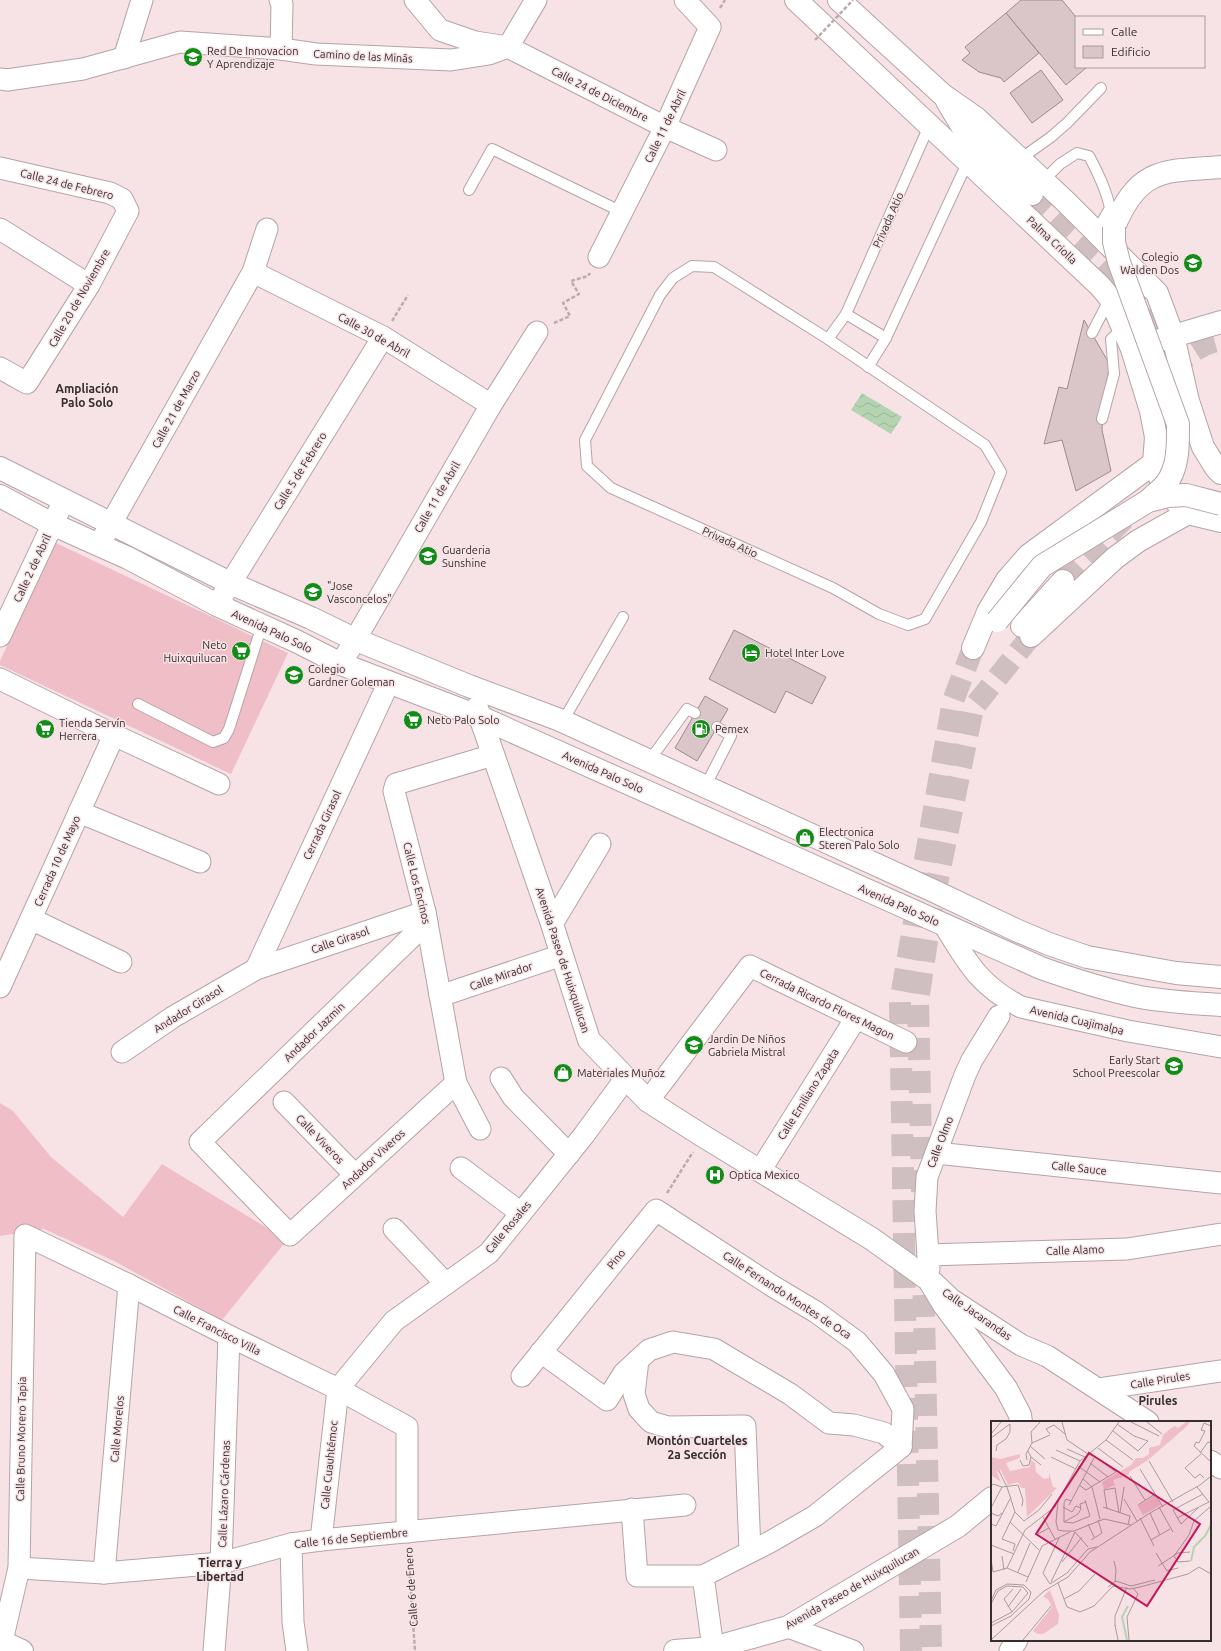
<svg xmlns="http://www.w3.org/2000/svg" width="1221" height="1651" font-family="Ubuntu,sans-serif">
  <style>
    .grass { fill: #f0bec7 }
    .water { fill: url(#water-waves) }
    .building { fill: #dac6c9; stroke: #9d8b8e }
    .lines { fill: none; stroke-linecap: round; stroke-linejoin: round }
    .secondary-tunnel { stroke: #d0bfc1; stroke-width: 22; stroke-dasharray: 22 11; stroke-linecap: butt }
    .lane-casing { stroke: #b6a3a6; stroke-width: 12 }
    .street-casing { stroke: #b6a3a6; stroke-width: 23 }
    .secondary-casing { stroke: #b6a3a6; stroke-width: 24 }
    .path { stroke: #bbabad; stroke-width: 2.5; stroke-dasharray: 4 2; stroke-linecap: butt }
    .lane { stroke: #fff; stroke-width: 10 }
    .street { stroke: #fff; stroke-width: 21 }
    .secondary { stroke: #fff; stroke-width: 22 }
    .secondary-bridge-casing { stroke: #b6a3a6; stroke-width: 24; stroke-linecap: butt }
    .path-bridge { stroke: #bbabad; stroke-width: 2.5; stroke-dasharray: 4 2; stroke-linecap: butt }
    .secondary-bridge { stroke: #fff; stroke-width: 22 }
    .labels { text-anchor: middle; stroke-width: 3; stroke-linejoin: round; paint-order: stroke }
    .poi-label { font-size: 11px; fill: #352e2f; stroke: #f7e3e6; text-anchor: start }
    .street-label { font-size: 11px; fill: #352e2f; stroke: #f7e3e6 }
    .neighbourhood-label { font-size: 12px; font-weight: bold; fill: #352e2f; stroke: #f7e3e6 }
    .inset-river { fill: none; stroke: #b4d4b1; stroke-width: 2 }
    .inset-road { fill: none; stroke: #a99b9d; stroke-width: 1 }
    .view { fill: #c2185b; fill-opacity: 0.15; stroke: #c2185b; stroke-width: 2 }
    .inset-edge { fill: none; stroke: #352e2f; stroke-width: 2 }
  </style>
  <defs>
    <pattern id="water-waves" width="16" height="10" patternUnits="userSpaceOnUse"><rect width="16" height="10" fill="#b4d4b1"/><path d="M0 5q4-4 8 0t8 0" fill="none" stroke="#9bb699"/></pattern>
  </defs>
  <rect width="100%" height="100%" fill="#f7e3e6"/>
  <!-- grass -->
  <g class="grass">
    <path d="M56,543L288,653L231,774L0,665V661Z"/>
    <path d="M0,1103L13,1111L51,1157L123,1217L162,1164L287,1240L222,1320L114,1261L44,1229L0,1236Z"/>
  </g>
  <!-- water -->
  <path class="water" d="M862,393L902,417L891,434L851,410Z"/>
  <!-- building -->
  <g class="building">
    <path d="M1021,0H1062L1076,17V67H1087L1066,85L1006,13Z"/>
    <path d="M1006,13L1039,53L1004,82L1001,78L979,72L962,60L970,53L965,47Z"/>
    <path d="M1041,70L1063,100L1032,123L1010,93Z"/>
    <path d="M1084,320L1110,365L1103,399L1102,430L1111,471L1076,491L1062,440L1044,444L1059,387L1067,389Z"/>
    <path d="M734,630L826,677L812,704L786,691L775,713L709,679Z"/>
    <path d="M705,696L728,709L697,761L675,748Z"/>
  </g>
  <g class="lines">
    <!-- secondary-tunnel -->
    <g class="secondary-tunnel">
      <path d="M1032,194L1141,296L1157,322L1172,374V382"/>
      <path d="M1172,374C1183,356 1200,344 1221,340"/>
      <path d="M1063,581L1124,519"/>
      <path d="M922,1192L918,1001L932,908L973,708L1031,636"/>
      <path d="M923,1262L931,1651"/>
      <path d="M911,1651L900,1002L953,701L973,648"/>
    </g>
    <!-- lane casing -->
    <g class="lane-casing">
      <g id="lane">
        <path d="M1020,159L1051,137L1067,123L1101,88"/>
        <path d="M1043,181L1060,164L1077,153L1089,156C1098,173 1106,189 1110,208L1096,232"/>
        <path d="M469,190L492,149L622,212"/>
        <path d="M692,266L714,267L828,339L985,445L1001,472L981,522L925,619L908,625L879,614L833,588L611,488L587,466L585,440L660,295L673,278Z"/>
        <path d="M846,314L886,338"/>
        <path d="M1092,333L1110,298"/>
        <path d="M828,339L846,314L929,126"/>
        <path d="M868,367L886,338L968,161"/>
        <path d="M1102,419L1114,374L1111,339L1124,328"/>
        <path d="M138,704L213,742L224,738L229,729L262,625"/>
        <path d="M563,721L623,617"/>
        <path d="M649,761L687,709L695,713"/>
        <path d="M705,787L731,736L717,727"/>
      </g>
    </g>
    <!-- street casing -->
    <g class="street-casing">
      <g id="street">
        <path d="M280,0L282,4L281,49"/>
        <path d="M415,0L440,30L475,42L508,47L665,127L716,150"/>
        <path d="M124,58L142,0"/>
        <path d="M0,79L7,80L83,69L180,42L281,49L316,54L451,60L489,54L508,47L536,0"/>
        <path d="M0,168L110,193L122,199L128,211L89,285L27,383L0,368"/>
        <path d="M0,229L89,285"/>
        <path d="M599,257L665,127L710,27L685,0"/>
        <path d="M253,272L383,337L491,405"/>
        <path d="M99,545L253,272L267,229"/>
        <path d="M217,605L383,337"/>
        <path d="M0,636L64,500"/>
        <path d="M341,664L491,405L537,332"/>
        <path d="M0,679L114,735L219,784"/>
        <path d="M79,812L200,862"/>
        <path d="M31,919L121,962"/>
        <path d="M427,922L200,1142L290,1235L456,1083"/>
        <path d="M552,924L600,844"/>
        <path d="M945,926C968,964 980,986 1021,1007L1128,1031L1221,1047"/>
        <path d="M256,969L389,682"/>
        <path d="M0,987L114,735"/>
        <path d="M440,996L562,955"/>
        <path d="M122,1052L173,1017L256,969L425,912"/>
        <path d="M501,1078L513,1097L569,1154"/>
        <path d="M648,1101L750,966L906,1042"/>
        <path d="M284,1102L355,1175"/>
        <path d="M480,1129L456,1083L425,912L394,791L396,784L493,755"/>
        <path d="M936,1153L1221,1183"/>
        <path d="M461,1168L521,1213"/>
        <path d="M760,1171L856,1018"/>
        <path d="M394,1229L446,1284"/>
        <path d="M928,1255L1127,1249L1221,1234"/>
        <path d="M929,1269L925,1211L927,1177L965,1075L972,1060L999,1016"/>
        <path d="M933,1282L952,1300L1021,1345L1047,1356L1148,1422"/>
        <path d="M541,1352L607,1400L624,1373L649,1350L673,1342L714,1349L790,1394L829,1423L854,1425L884,1433L901,1447"/>
        <path d="M638,1360L634,1394L639,1409L651,1422L668,1427L745,1426L750,1552"/>
        <path d="M522,1376L656,1210L774,1287L816,1312L857,1342L884,1374L903,1409L901,1447"/>
        <path d="M1099,1389L1221,1371"/>
        <path d="M1210,1461L1221,1468"/>
        <path d="M632,1509L637,1576H703L770,1542L815,1516L901,1447"/>
        <path d="M321,1540L338,1389L394,1321L489,1253L584,1135L625,1079"/>
        <path d="M291,1544L293,1622L297,1651"/>
        <path d="M19,1568L104,1573L221,1563L291,1544L321,1540L685,1505"/>
        <path d="M104,1573L129,1285"/>
        <path d="M703,1576L713,1648"/>
        <path d="M788,1627L853,1651"/>
        <path d="M2,1641L19,1568L25,1235L129,1285L229,1336L338,1389L407,1427V1532"/>
        <path d="M214,1651L221,1563L229,1336"/>
        <path d="M1010,1651L1017,1640"/>
      </g>
    </g>
    <!-- secondary casing -->
    <g class="secondary-casing">
      <g id="secondary">
        <path d="M796,0L1100,286L1110,298L1132,349L1151,411L1156,437L1154,463L1166,492L1188,513L1221,521"/>
        <path d="M839,0L943,95L976,118L1065,201L1157,293L1173,336L1188,401L1203,447L1216,468L1221,473"/>
        <path d="M947,101L965,131L1032,194"/>
        <path d="M1114,227C1139,167 1164,171 1221,167"/>
        <path d="M1160,340L1221,322"/>
        <path d="M0,468L230,583L311,618L354,639L469,686L560,720L936,892L1018,931L1049,944L1087,957L1176,973L1221,977"/>
        <path d="M0,496L52,524L128,558L217,605L298,642L341,664L480,717L1041,968C1072,979 1103,989 1135,996C1163,1002 1193,1003 1221,1005"/>
        <path d="M1022,626L1063,581"/>
        <path d="M1031,636L1115,558L1138,541L1188,513"/>
        <path d="M973,648L988,612L1007,580L1029,555L1154,463"/>
        <path d="M477,708L552,924L589,1040L648,1101L703,1136L872,1239L929,1280L944,1305L1006,1388L1020,1415L1021,1422"/>
        <path d="M0,1641L22,1651"/>
        <path d="M675,1651L713,1648L788,1627L958,1526L992,1498"/>
      </g>
    </g>
    <!-- path -->
    <g class="path">
      <path d="M720,8L725,0"/>
      <path d="M392,321L408,295"/>
      <path d="M554,323L570,316L563,303L579,294L571,281L588,276L590,273"/>
      <path d="M667,1193L693,1152"/>
      <path d="M408,1550L415,1651"/>
    </g>
    <!-- lane -->
    <use href="#lane" class="lane"/>
    <!-- street -->
    <use href="#street" class="street"/>
    <!-- secondary -->
    <use href="#secondary" class="secondary"/>
    <!-- secondary-bridge casing -->
    <g class="secondary-bridge-casing">
      <g id="secondary-bridge">
        <path d="M1114,227V242L1119,262L1178,424C1178,444 1179,467 1166,484C1161,490 1153,496 1148,501"/>
        <path d="M997,621L1042,566L1148,501L1168,496L1186,495L1221,504"/>
      </g>
    </g>
    <!-- path-bridge -->
    <path class="path-bridge" d="M815,40L853,0"/>
    <!-- secondary-bridge -->
    <use href="#secondary-bridge" class="secondary-bridge"/>
  </g>
  <!-- icons -->
  <defs>
    <g id="university-disc" transform="scale(1)"><circle r="9.5" fill="#128c16" stroke="#f7e3e6"/><path d="M0-5L7-2L0 1L-7-2ZM-4 1L0 2.5L4 1V4Q0 6-4 4Z" fill="#fff"/></g>
    <g id="school-disc" transform="scale(1)"><circle r="9.5" fill="#128c16" stroke="#f7e3e6"/><path d="M0-5L7-2L0 1L-7-2ZM-4 1L0 2.5L4 1V4Q0 6-4 4Z" fill="#fff"/></g>
    <g id="supermarket-disc" transform="scale(1)"><circle r="9.5" fill="#128c16" stroke="#f7e3e6"/><path d="M-6-5.5h2.5l.6 2H6L4.5 2H-2.5L-4.4-4H-6ZM-1.5 3.2a1.3 1.3 0 1 0 .1 0ZM3 3.2a1.3 1.3 0 1 0 .1 0Z" fill="#fff"/></g>
    <g id="hotel-disc" transform="scale(1)"><circle r="9.5" fill="#128c16" stroke="#f7e3e6"/><path d="M-6-4.5h1.5V1H6V5H4.5V3h-9V5H-6ZM-4 0a1.8 1.8 0 1 1 3.6 0ZM.5 0V-2.5h3Q6-2.5 6 0Z" fill="#fff"/></g>
    <g id="fuel-disc" transform="scale(1)"><circle r="9.5" fill="#128c16" stroke="#f7e3e6"/><path d="M-5.5-6h7V0h2V4h1.3V-2.5L3-4.5l.8-.8L6-3V5H2.5V1h-1V6h-7ZM-4.2-4.7v3.2H.2V-4.7Z" fill="#fff"/></g>
    <g id="shop-disc" transform="scale(1)"><circle r="9.5" fill="#128c16" stroke="#f7e3e6"/><path d="M-5-2.5h2.3a2.7 3.5 0 0 1 5.4 0H5L5.5 6h-11ZM-1.5-2.5h3a1.5 2.3 0 0 0-3 0Z" fill="#fff"/></g>
    <g id="hospital-disc" transform="scale(1)"><circle r="9.5" fill="#128c16" stroke="#f7e3e6"/><path d="M-5-5h3v3.5h4V-5h3V5h-3V1.5h-4V5h-3Z" fill="#fff"/></g>
  </defs>
  <g fill-rule="evenodd">
    <use href="#university-disc" x="193" y="57"/>
    <use href="#school-disc" x="1193" y="263"/>
    <use href="#school-disc" x="428" y="556"/>
    <use href="#school-disc" x="313" y="592"/>
    <use href="#supermarket-disc" x="241" y="651"/>
    <use href="#hotel-disc" x="751" y="653"/>
    <use href="#school-disc" x="294" y="675"/>
    <use href="#supermarket-disc" x="413" y="720"/>
    <use href="#supermarket-disc" x="45" y="729"/>
    <use href="#fuel-disc" x="701" y="729"/>
    <use href="#shop-disc" x="805" y="838"/>
    <use href="#school-disc" x="694" y="1045"/>
    <use href="#school-disc" x="1174" y="1066"/>
    <use href="#shop-disc" x="563" y="1073"/>
    <use href="#hospital-disc" x="715" y="1175"/>
  </g>
  <g class="labels">
    <!-- poi labels -->
    <g class="poi-label">
      <text x="207" y="55">Red De Innovacion<tspan x="207" dy="13">Y Aprendizaje</tspan></text>
      <text x="1179" y="261" text-anchor="end">Colegio<tspan x="1179" dy="13">Walden Dos</tspan></text>
      <text x="442" y="554">Guarderia<tspan x="442" dy="13">Sunshine</tspan></text>
      <text x="327" y="590">"Jose<tspan x="327" dy="13">Vasconcelos"</tspan></text>
      <text x="227" y="649" text-anchor="end">Neto<tspan x="227" dy="13">Huixquilucan</tspan></text>
      <text x="765" y="657">Hotel Inter Love</text>
      <text x="308" y="673">Colegio<tspan x="308" dy="13">Gardner Goleman</tspan></text>
      <text x="427" y="724">Neto Palo Solo</text>
      <text x="59" y="727">Tienda Servín<tspan x="59" dy="13">Herrera</tspan></text>
      <text x="715" y="733">Pemex</text>
      <text x="819" y="836">Electronica<tspan x="819" dy="13">Steren Palo Solo</tspan></text>
      <text x="708" y="1043">Jardin De Niños<tspan x="708" dy="13">Gabriela Mistral</tspan></text>
      <text x="1160" y="1064" text-anchor="end">Early Start<tspan x="1160" dy="13">School Preescolar</tspan></text>
      <text x="577" y="1077">Materiales Muñoz</text>
      <text x="729" y="1179">Optica Mexico</text>
    </g>
    <!-- street labels -->
    <g class="street-label">
      <text transform="translate(363 56) rotate(3)" y="4">Camino de las Minãs</text>
      <text transform="translate(600 94) rotate(27)" y="4">Calle 24 de Diciembre</text>
      <text transform="translate(665 126) rotate(-64)" y="4">Calle 11 de Abril</text>
      <text transform="translate(67 184) rotate(14)" y="4">Calle 24 de Febrero</text>
      <text transform="translate(888 220) rotate(-66)" y="4">Privada Atio</text>
      <text transform="translate(1052 240) rotate(43)" y="4">Palma Criolla</text>
      <text transform="translate(79 298) rotate(-60)" y="4">Calle 20 de Noviembre</text>
      <text transform="translate(374 335) rotate(29)" y="4">Calle 30 de Abril</text>
      <text transform="translate(176 409) rotate(-61)" y="4">Calle 21 de Marzo</text>
      <text transform="translate(300 471) rotate(-58)" y="4">Calle 5 de Febrero</text>
      <text transform="translate(437 497) rotate(-60)" y="4">Calle 11 de Abril</text>
      <text transform="translate(730 542) rotate(24)" y="4">Privada Atio</text>
      <text transform="translate(32 568) rotate(-65)" y="4">Calle 2 de Abril</text>
      <text transform="translate(272 631) rotate(25)" y="4">Avenida Palo Solo</text>
      <text transform="translate(603 772) rotate(24)" y="4">Avenida Palo Solo</text>
      <text transform="translate(322 825) rotate(-65)" y="4">Cerrada Girasol</text>
      <text transform="translate(57 861) rotate(-66)" y="4">Cerrada 10 de Mayo</text>
      <text transform="translate(417 883) rotate(76)" y="4">Calle Los Encinos</text>
      <text transform="translate(899 905) rotate(24)" y="4">Avenida Palo Solo</text>
      <text transform="translate(340 940) rotate(-19)" y="4">Calle Girasol</text>
      <text transform="translate(563 960) rotate(72)" y="4">Avenida Paseo de Huixquilucan</text>
      <text transform="translate(501 976) rotate(-19)" y="4">Calle Mirador</text>
      <text transform="translate(827 1004) rotate(26)" y="4">Cerrada Ricardo Flores Magon</text>
      <text transform="translate(188 1009) rotate(-32)" y="4">Andador Girasol</text>
      <text transform="translate(1077 1020) rotate(13)" y="4">Avenida Cuajimalpa</text>
      <text transform="translate(314 1032) rotate(-44)" y="4">Andador Jazmin</text>
      <text transform="translate(808 1094) rotate(-58)" y="4">Calle Emiliano Zapata</text>
      <text transform="translate(320 1139) rotate(46)" y="4">Calle Viveros</text>
      <text transform="translate(940 1142) rotate(-69)" y="4">Calle Olmo</text>
      <text transform="translate(373 1159) rotate(-43)" y="4">Andador Viveros</text>
      <text transform="translate(1079 1168) rotate(6)" y="4">Calle Sauce</text>
      <text transform="translate(508 1227) rotate(-50)" y="4">Calle Rosales</text>
      <text transform="translate(1075 1250) rotate(-2)" y="4">Calle Alamo</text>
      <text transform="translate(616 1259) rotate(-51)" y="4">Pino</text>
      <text transform="translate(787 1295) rotate(33)" y="4">Calle Fernando Montes de Oca</text>
      <text transform="translate(977 1314) rotate(35)" y="4">Calle Jacarandas</text>
      <text transform="translate(217 1330) rotate(27)" y="4">Calle Francisco Villa</text>
      <text transform="translate(1160 1380) rotate(-9)" y="4">Calle Pirules</text>
      <text transform="translate(117 1429) rotate(-85)" y="4">Calle Morelos</text>
      <text transform="translate(21 1439) rotate(-89)" y="4">Calle Bruno Morero Tapia</text>
      <text transform="translate(329 1465) rotate(-84)" y="4">Calle Cuauhtémoc</text>
      <text transform="translate(224 1494) rotate(-88)" y="4">Calle Lázaro Cárdenas</text>
      <text transform="translate(351 1538) rotate(-6)" y="4">Calle 16 de Septiembre</text>
      <text transform="translate(411 1587) rotate(-94)" y="4">Calle 6 de Enero</text>
      <text transform="translate(852 1588) rotate(-30)" y="4">Avenida Paseo de Huixquilucan</text>
    </g>
    <!-- neighbourhood labels -->
    <g class="neighbourhood-label">
      <text x="87" y="393">Ampliación<tspan x="87" dy="14">Palo Solo</tspan></text>
      <text x="1158" y="1405">Pirules</text>
      <text x="697" y="1445">Montón Cuarteles<tspan x="697" dy="14">2a Sección</tspan></text>
      <text x="220" y="1567">Tierra y<tspan x="220" dy="14">Libertad</tspan></text>
    </g>
  </g>
  <!-- overview -->
  <g transform="translate(991 1421)">
    <rect width="220" height="220" fill="#f7e3e6"/>
    <path d="M195,1H199L195,6L157,39L138,51V54L122,59L124,64L113,69L111,61L140,44L145,37H152L158,33V27L169,24L172,14L180,7L184,5L187,7ZM164,74L170,84L152,94L147,85Z" fill="#f0bec7"/>
    <path d="M29,33V37L15,42L19,50L39,46L40,39L44,42L45,51L53,58L58,57V51L62,66L66,67L36,96L34,67H30L27,61L17,64L10,49L6,51L10,61L0,54V36L9,38ZM59,169L68,194L67,203L52,213H47L42,210L61,186L57,178L52,176Z" fill="#f0bec7"/>
    <path class="inset-river" d="M200,140L203,126L214,115L220,104M136,219L131,196L137,185"/>
    <path class="inset-road" d="M71,1L76,19L97,33M128,1L115,19L89,40L67,80L65,101L67,109L72,110H83L113,98L140,104M140,1L168,15M156,1L171,13M220,5L213,2L210,9L214,10L208,22L205,21L203,25L220,41M122,10L147,30L157,20L143,15L126,3M0,13L10,1M59,13L55,8L63,4L74,13M0,17L19,3V11L15,18M115,19L142,39M41,22L59,14M39,25L54,38M107,27L132,46M76,28L94,36M65,29L89,40M5,30L6,24L15,18M209,32L217,21L220,22M210,33L194,47L204,57L209,53L213,57M40,36L50,44M60,36L85,48M29,39L32,45L38,44L40,36L37,30M36,39L35,33L41,22L40,11L49,1M158,40L182,81M99,42L117,56M87,45L109,61M149,48L172,86M8,50L16,66L24,91L11,118L24,123L22,130M139,55L154,79M92,58L101,66L109,98M88,64L95,69L125,51L99,32M0,65L2,63L11,66L27,64L32,79L31,85M206,66L218,81M133,78L146,100M78,84L103,37M147,84L164,73M1,85L11,66M72,86L81,91L85,85L90,87M112,86L139,95L137,104M168,86L182,111M116,87L113,69L124,67L128,92M207,87L190,103L182,89L212,73M24,91L33,100L48,89L61,73M0,92L7,95L11,92M129,92L133,66M159,92L169,114M52,96L64,118M149,97L163,125M186,97L218,81M19,101L48,129M73,101L82,102L99,95L94,79M73,101L87,93L90,88L89,83L95,81M73,101V82L75,78L80,80M0,103L5,105L20,76M97,103L103,116M84,111L97,126M47,113L58,107M68,117L52,152L59,163L76,152L97,128L106,126M100,119L111,112L107,99M160,119L179,108M0,124L23,133M165,132L176,150L187,147M11,135L13,149M183,135L198,114L203,100L220,85M183,135L187,141L199,140M0,138L2,151L16,147M123,140L125,149L124,161M71,141L91,116M167,145L187,132L199,131M16,147L34,109L65,85M16,147L37,156M27,151L39,122M35,161L51,125L79,111M60,161L84,111M67,162L76,186L89,191L103,185L122,165L139,168L149,166L197,153L208,146L220,153M117,166L125,160L140,165L164,159M73,178L88,170L104,153M0,180L5,169L16,163L33,164L40,171L38,178L20,195L0,205M0,183L7,170L16,165L32,166L37,172L21,191L0,202M17,186L30,168M21,191L13,178L22,168M124,204L127,219M124,205V195L136,166M0,219L53,170L77,156L99,131L159,92L209,64L220,55M32,219L60,185M138,219L136,196L147,173L142,167"/>
    <path class="view" d="M98,32L209,103L156,185L45,113Z"/>
    <rect width="220" height="220" class="inset-edge"/>
  </g>
  <!-- legend -->
  <rect x="1075" y="16" width="130" height="52" fill="#f7e3e6" stroke="#a99b9d"/>
  <rect x="1083" y="29" width="20" height="6" fill="#ffffff" stroke="#a99b9d"/>
  <text x="1111" y="36" font-size="12" fill="#352e2f">Calle</text>
  <rect x="1083" y="46" width="20" height="12" fill="#dac6c9" stroke="#a99b9d"/>
  <text x="1111" y="56" font-size="12" fill="#352e2f">Edificio</text>
</svg>
